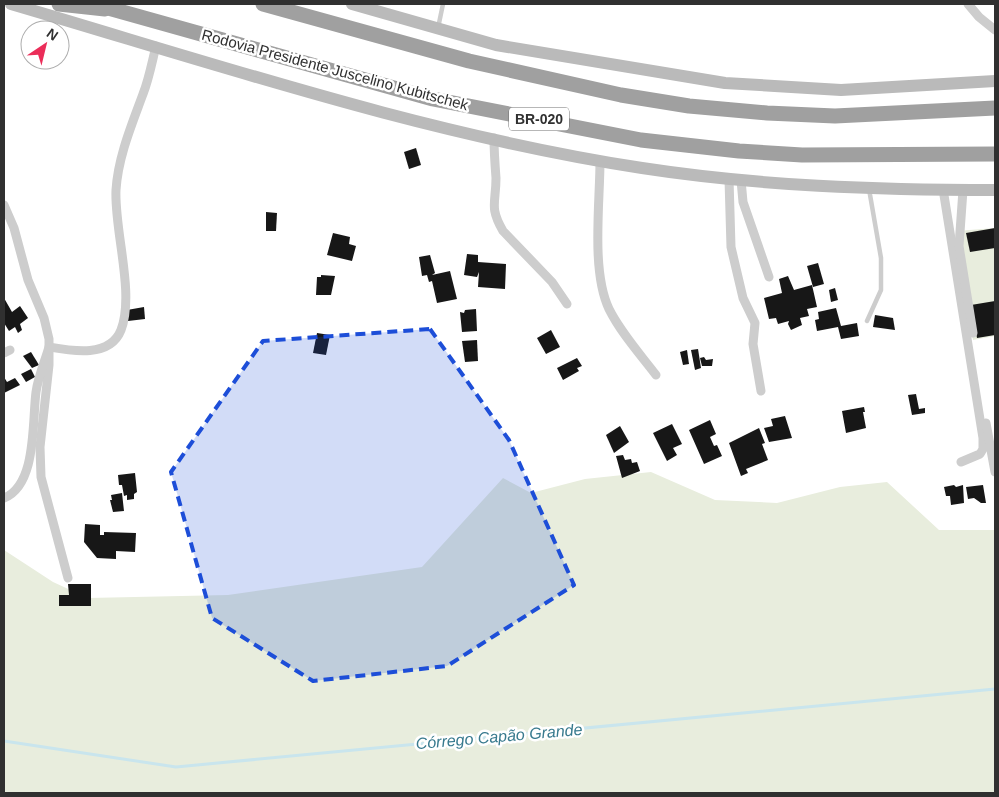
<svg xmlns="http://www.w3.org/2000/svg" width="999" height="797" font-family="Arial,sans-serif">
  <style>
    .green { fill: #e8eddd }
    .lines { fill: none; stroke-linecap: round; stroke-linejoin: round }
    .stream { stroke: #c9e5ed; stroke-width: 3 }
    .building { fill: #171717 }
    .service { stroke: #cdcdcd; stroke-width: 4.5 }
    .minor { stroke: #cdcdcd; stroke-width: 9 }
    .secondary { stroke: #bababa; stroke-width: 12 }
    .trunk { stroke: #a0a0a0; stroke-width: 15 }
    .marked { fill: #1d4ed8; fill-opacity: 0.2; stroke: #1d4ed8; stroke-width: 4; stroke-dasharray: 10 6; stroke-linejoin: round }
    .labels { text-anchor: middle; stroke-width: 5; stroke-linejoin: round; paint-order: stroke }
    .shield { fill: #fff; stroke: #6e6e6e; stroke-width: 1 }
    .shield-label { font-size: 14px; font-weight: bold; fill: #303030 }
    .street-label { font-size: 15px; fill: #303030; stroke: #fff }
    .water-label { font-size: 16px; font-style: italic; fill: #387a8e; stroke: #fff }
  </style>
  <rect width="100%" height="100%" fill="#fff"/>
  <!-- green -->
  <g class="green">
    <path d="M995,228V336L973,340L961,281L956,231Z"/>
    <path d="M651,472L715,500L777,503L840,487L887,482L939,530H995V793H4V550L53,582L88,598L228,595L422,567L503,478L531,493L585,479Z"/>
  </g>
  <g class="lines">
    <!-- stream -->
    <path class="stream" d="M4,741L176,767L995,689"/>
  </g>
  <!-- building -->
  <g class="building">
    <path d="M416,148L421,165L409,169L404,152Z"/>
    <path d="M266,212L277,213L276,231H266Z"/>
    <path d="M995,228V248L970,252L966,233Z"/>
    <path d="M333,233L350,237L349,244L356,246L352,261L327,255Z"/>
    <path d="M467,254L478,255V262L506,264L505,289L478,287L479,272L477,277L464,275Z"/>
    <path d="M430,255L435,273L432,275L450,271L457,299L437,303L432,281L429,282L427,275L422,276L419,257Z"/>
    <path d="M818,263L824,284L813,287L807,266Z"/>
    <path d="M321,275L335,276L331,295H316L317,277H321Z"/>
    <path d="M788,276L794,290L812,285L817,307L807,309L809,316L800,318L802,325L791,330L788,324L789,321L778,324L776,318L769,319L764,298L782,293L779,279Z"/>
    <path d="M835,288L838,300L831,302L829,290Z"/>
    <path d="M4,298L12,312L20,306L28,318L20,324L22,330L18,333L15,327L9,331L4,323Z"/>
    <path d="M995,301V335L977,338L971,305Z"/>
    <path d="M144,307L145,319L128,321L127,310Z"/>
    <path d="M836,308L841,326L857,323L859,336L841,339L838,327L817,331L815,320L819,319L818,312Z"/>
    <path d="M476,309L477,331L462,332L460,312L464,313L465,310Z"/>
    <path d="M875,315L893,318L895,330L873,327Z"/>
    <path d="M551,330L560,347L546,354L537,338Z"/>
    <path d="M317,333L330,335L326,355L313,353Z"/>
    <path d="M477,340L478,361L465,362L462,341Z"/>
    <path d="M698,349L701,368L695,370L691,350Z"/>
    <path d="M687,350L689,364L683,365L680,352Z"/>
    <path d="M31,352L39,365L32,368L23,356Z"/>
    <path d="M704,357L706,360L713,359L712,366H702L700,358Z"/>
    <path d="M577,358L582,366L577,368L579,371L563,380L557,368Z"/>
    <path d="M31,369L35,377L26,382L21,374Z"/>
    <path d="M4,377L7,382L15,378L20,385L4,393Z"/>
    <path d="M916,394L919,409L925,408V413L912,415L908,395Z"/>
    <path d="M864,407L865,412H863L866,428L846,433L842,411Z"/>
    <path d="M785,416L792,438L769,442L764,428L773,426L771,419Z"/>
    <path d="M710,420L716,434L710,437L714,446L717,445L722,456L704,464L689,430Z"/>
    <path d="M672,424L682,444L673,448L677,455L667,461L653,433Z"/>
    <path d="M620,426L629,442L614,453L606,435Z"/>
    <path d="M759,428L765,443L762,444L768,460L746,469L748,473L741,476L729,443Z"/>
    <path d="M623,455L625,460L631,459L632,463L637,462L640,471L622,478L616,456Z"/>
    <path d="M135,473L137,492L134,494V499L127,500V495L124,496L122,485H119L118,475Z"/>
    <path d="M954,485L956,487L963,485L964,503L951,505L950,496H946L944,487Z"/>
    <path d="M983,485L986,503H981L974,498L968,499L966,487Z"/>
    <path d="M122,493L124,511L113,512L110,500H112L111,495Z"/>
    <path d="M85,524L100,525V535H104V532L136,533L135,552L116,551V559L97,558L84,542Z"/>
    <path d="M68,584H91V606H59V595H69Z"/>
  </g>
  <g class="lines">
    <!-- service -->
    <g class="service">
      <path d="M438,28L443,4"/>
      <path d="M867,321L881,290V258L869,189"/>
    </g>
    <!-- minor -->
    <g class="minor">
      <path d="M968,4L979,17L995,30"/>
      <path d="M494,138C494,152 495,165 496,178C496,203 489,207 503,231L552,282L567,304"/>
      <path d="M600,161C600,203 591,271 609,309C621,333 640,354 656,375"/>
      <path d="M729,179L731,247L743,298L755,323L753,344L761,391"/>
      <path d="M741,180L743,202L769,277"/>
      <path d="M943,189L983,438V449L980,454L961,462"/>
      <path d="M963,190L959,246L973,333"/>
      <path d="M4,205L14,228L28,280L44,318L49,339V365L40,447L41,477L68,578"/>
      <path d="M4,353L10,350"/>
      <path d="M986,423L995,472"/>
      <path d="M4,498C37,485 32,422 36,392C38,377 45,361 49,347C72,351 110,358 121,330C135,293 114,230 116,190C118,157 132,124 143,94C149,79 152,62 156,46"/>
    </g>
    <!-- secondary -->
    <g class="secondary">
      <path d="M11,4C219,65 427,135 642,168C759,186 877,190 995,190"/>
      <path d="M352,4L496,45L725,83L841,90L995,81"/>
    </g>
    <!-- trunk -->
    <g class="trunk">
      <path d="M59,4L105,9"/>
      <path d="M94,4L433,99L641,140L739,151L802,155L995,154"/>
      <path d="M263,4L469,61L621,95L689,106L767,113L835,116L995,108"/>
    </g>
  </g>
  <!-- marked area -->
  <path class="marked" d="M430,329L509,440L574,585L447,666L313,681L212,618L171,472L263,341Z"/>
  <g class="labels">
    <!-- shield labels -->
    <rect class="shield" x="509" y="107.5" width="60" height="23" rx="4"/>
    <g class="shield-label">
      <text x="539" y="124">BR-020</text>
    </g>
    <!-- street labels -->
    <g class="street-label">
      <text transform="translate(335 70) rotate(15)" y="5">Rodovia Presidente Juscelino Kubitschek</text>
    </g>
    <!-- water labels -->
    <g class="water-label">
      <text transform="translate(499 736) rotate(-5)" y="6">Córrego Capão Grande</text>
    </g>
  </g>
  <!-- border -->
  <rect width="999" height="797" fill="none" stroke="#303030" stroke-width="10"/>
  <!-- north arrow -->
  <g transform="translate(45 45) rotate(35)"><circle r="24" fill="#ffffff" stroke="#acacac"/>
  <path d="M0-4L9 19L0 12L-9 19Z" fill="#eb2d59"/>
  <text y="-8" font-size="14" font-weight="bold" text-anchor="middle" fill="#303030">N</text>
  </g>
</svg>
